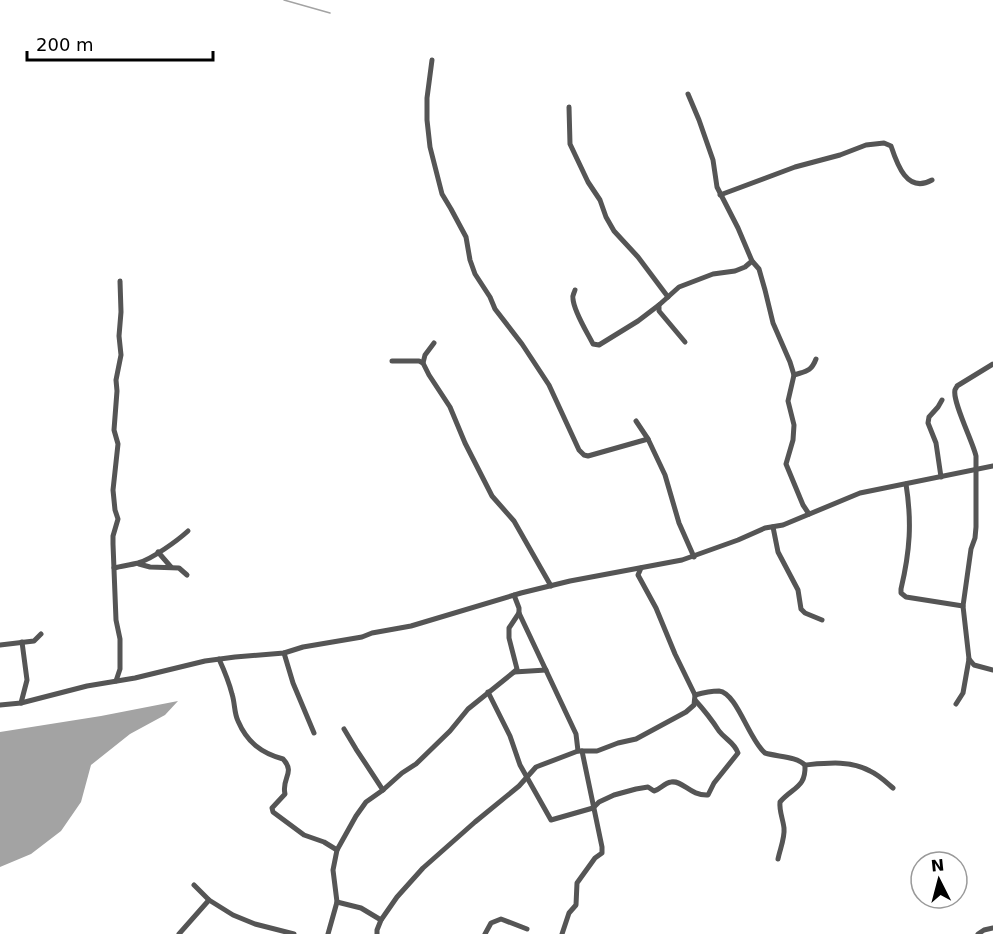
<svg xmlns="http://www.w3.org/2000/svg" width="993" height="934" font-family="'DejaVu Sans',sans-serif">
  <style>
    .water { fill: #a3a3a3 }
    .lines { fill: none; stroke-linecap: round; stroke-linejoin: round }
    .stream { stroke: #a3a3a3; stroke-width: 1.5 }
    .minor { stroke: #555; stroke-width: 5 }
  </style>
  <rect width="100%" height="100%" fill="#fff"/>
  <!-- water -->
  <path class="water" d="M178,701L165,715L130,734L91,765L81,802L61,831L31,854L0,867V732L101,716Z"/>
  <g class="lines">
    <!-- stream -->
    <path class="stream" d="M284,0L330,13"/>
    <!-- minor -->
    <g class="minor">
      <path d="M432,60L427,98V120L430,147L442,194L451,209L466,237L470,260L475,274L490,297L495,309L522,344L549,385L579,450L584,455L588,456L648,439"/>
      <path d="M688,94L699,120L713,160L717,187L738,228L752,261L759,269L765,290L773,323L790,362L794,375L788,401L794,425L793,440L786,464L803,505L809,514"/>
      <path d="M569,107L570,144L588,182L600,200L606,217L614,231L638,257L668,297"/>
      <path d="M720,195L795,167L840,155L866,145L884,143L891,146C897,164 907,194 932,180"/>
      <path d="M575,290C574,294 572,295 573,299C574,312 587,332 593,344L599,345L638,321L659,305"/>
      <path d="M685,342L659,311V305L679,287L713,274L735,271L745,267L752,261"/>
      <path d="M392,361H419L423,363L429,375L450,407L465,443L492,496L514,521L551,586"/>
      <path d="M423,363L425,355L434,343"/>
      <path d="M794,375C806,371 811,372 816,359"/>
      <path d="M636,421L648,439L665,475L679,523L694,557"/>
      <path d="M941,477L936,443L928,423L929,417L938,407L942,400"/>
      <path d="M906,484C912,522 910,551 901,589V593L906,597L963,606"/>
      <path d="M773,527L778,552L798,590L801,609L805,613L822,620"/>
      <path d="M158,552L171,567"/>
      <path d="M139,564L150,567L179,568L187,575"/>
      <path d="M114,568C122,566 130,565 138,563C152,559 177,541 188,531"/>
      <path d="M519,613L576,734L578,751"/>
      <path d="M0,645L34,641L41,634"/>
      <path d="M284,653L293,683L314,733"/>
      <path d="M219,659C224,670 229,682 232,694C235,703 234,713 238,721C247,742 261,753 283,759C296,773 281,778 285,794L272,808L273,812L304,835L324,842L337,850"/>
      <path d="M969,659L974,665L993,670"/>
      <path d="M514,672L546,670"/>
      <path d="M116,681L120,669V639L116,620L113,544V536L118,519L115,510L113,490L118,444L114,430L117,391L116,380L121,355L119,336L121,312L120,281"/>
      <path d="M488,692L510,736L520,765L551,820L593,808L599,802L614,795L636,789L648,787L654,791C661,789 664,783 671,782C683,780 690,796 708,795L714,783L738,753C734,742 726,740 719,731C712,720 704,710 695,700"/>
      <path d="M695,695C702,693 711,691 719,691C737,693 749,740 765,753C778,757 796,756 805,765C827,763 850,760 870,771C879,775 886,782 893,788"/>
      <path d="M21,703L27,680L22,642"/>
      <path d="M956,704L963,693L969,659L963,606L971,549L975,538L976,527V456C973,442 952,401 955,390C955,389 957,387 957,386L993,364"/>
      <path d="M0,705L21,703L87,686L135,678L205,661L235,657L284,653L303,647L362,637L372,633L411,626L521,593L570,581L682,560L738,540L765,528L783,525L860,493L993,466"/>
      <path d="M344,729L356,749L383,790"/>
      <path d="M778,859C780,849 785,838 784,828C783,819 779,811 780,802C793,787 806,788 805,765"/>
      <path d="M194,885L209,900L233,915L255,924L294,934"/>
      <path d="M337,902L361,908L381,920"/>
      <path d="M179,934L209,900"/>
      <path d="M328,934L337,902L333,870L337,850L356,816L366,802L383,790L402,773L416,764L450,731L468,709L514,672L517,669L509,638V628L519,613V608L514,595"/>
      <path d="M377,934V930L381,920L397,897L423,868L475,822L519,786L536,767L578,751H597L618,743L636,739L686,712L694,705L695,695L675,654L656,608L638,575L641,568"/>
      <path d="M485,934L491,923L501,919L527,929"/>
      <path d="M562,934L569,913L576,905L577,883L595,858L602,853V847L582,751"/>
      <path d="M978,934L984,930L993,928"/>
    </g>
  </g>
  <!-- north arrow -->
  <g transform="translate(939 880) rotate(354)"><circle r="28" fill="#ffffff" stroke="#999999" stroke-width="1.5"/>
  <path d="M0-4.5L10 22L0 15L-10 22Z" fill="#000000"/>
  <text y="-9" font-size="16" font-weight="bold" text-anchor="middle" fill="#000000">N</text>
  </g>
  <!-- scale -->
  <path d="M27 51v9h186v-9" fill="none" stroke="#000000" stroke-width="3"/>
  <text x="36" y="51" font-size="18" fill="#000000" stroke="#ffffff" stroke-width="4.5" paint-order="stroke">200 m</text>
</svg>
